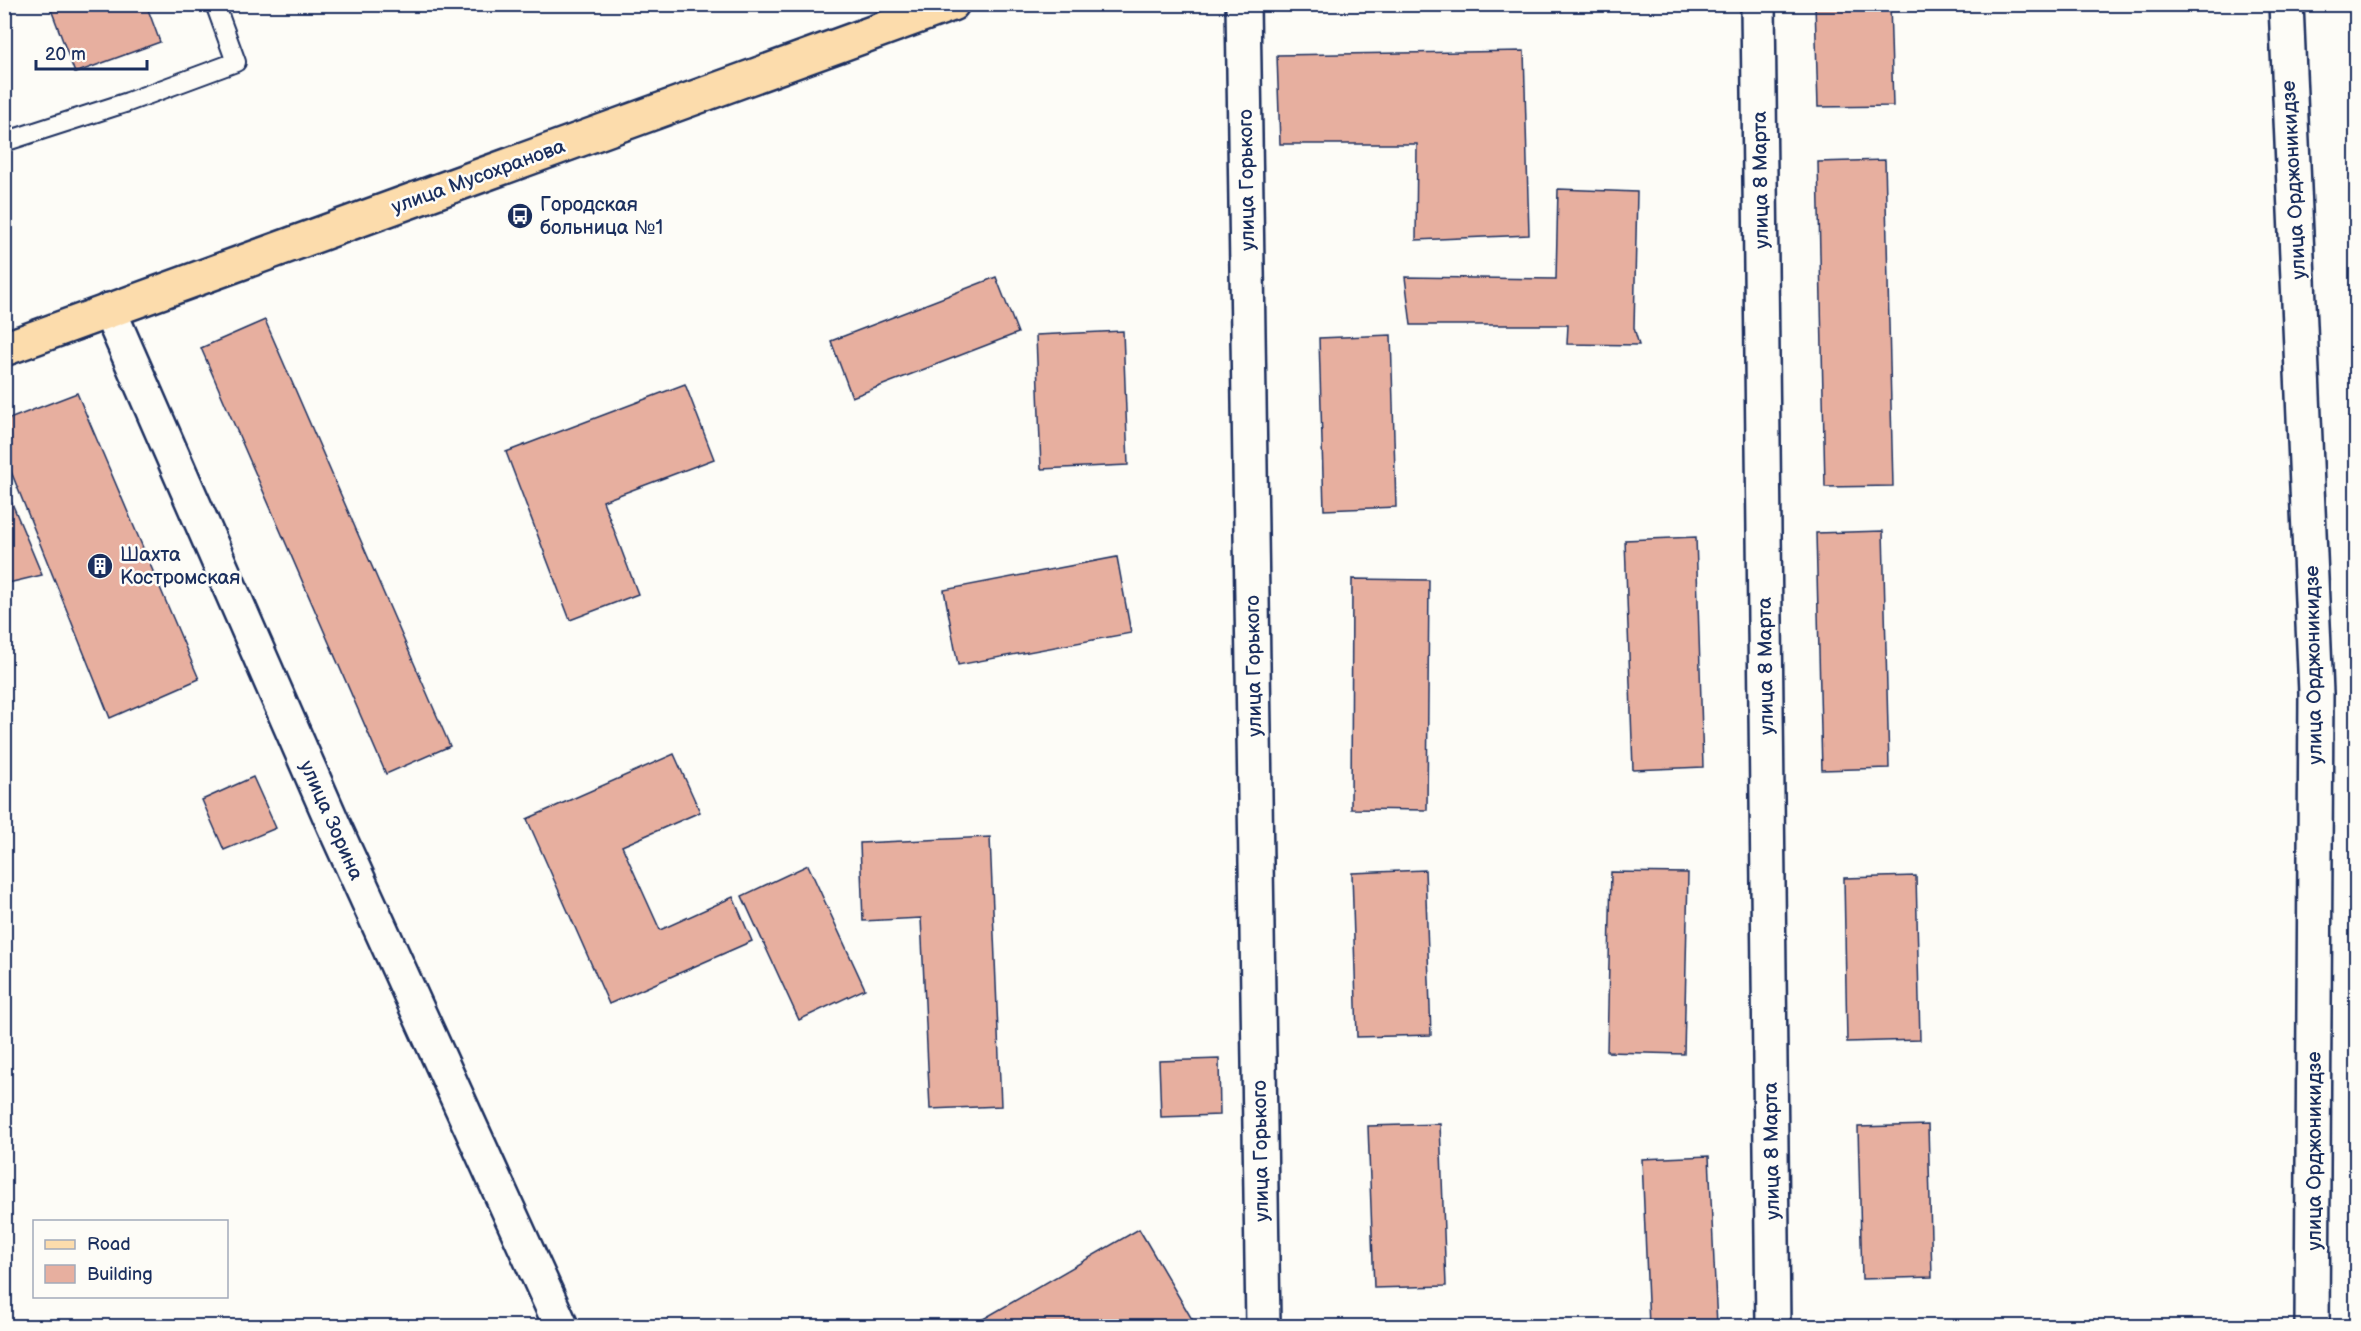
<svg xmlns="http://www.w3.org/2000/svg" width="2361" height="1331" font-family="'Balsamiq Sans',sans-serif">
  <style>
    .building { fill: #e7af9f; stroke: #1b2f5e; stroke-width: 1.5 }
    .lines { fill: none; stroke-linecap: round; stroke-linejoin: round }
    .service-casing { stroke: #1b2f5e; stroke-width: 22 }
    .minor-casing { stroke: #1b2f5e; stroke-width: 38 }
    .primary-casing { stroke: #1b2f5e; stroke-width: 38 }
    .service { stroke: #fdfcf7; stroke-width: 18 }
    .minor { stroke: #fdfcf7; stroke-width: 33 }
    .primary { stroke: #fcdcac; stroke-width: 33 }
    .labels { text-anchor: middle; stroke-width: 5; stroke-linejoin: round; paint-order: stroke }
    .street-label { font-size: 20px; fill: #1b2f5e; stroke: #fdfcf7 }
    .poi-label { font-size: 20px; fill: #1b2f5e; stroke: #fdfcf7; text-anchor: start }
  </style>
  <rect width="100%" height="100%" fill="#fdfcf7"/>
  <filter id="ink" filterUnits="userSpaceOnUse"><feTurbulence type="fractalNoise" baseFrequency=".0167" numOctaves="2"/><feDisplacementMap in="SourceGraphic" scale="12" xChannelSelector="R" yChannelSelector="G"/><feConvolveMatrix kernelMatrix="1 2 1 2 8 2 1 2 1" color-interpolation-filters="sRGB"/></filter>
  <g filter="url(#ink)">
    <!-- building -->
    <g class="building">
      <path d="M49,4H146L160,42L75,73Z"/>
      <path d="M1815,4H1890L1893,106L1818,107Z"/>
      <path d="M1524,51L1529,235L1416,240L1417,144H1280L1277,55Z"/>
      <path d="M1885,160L1893,486L1825,487L1818,162Z"/>
      <path d="M1558,189L1637,192L1634,328L1639,345L1567,344L1568,325H1411L1405,277L1556,279Z"/>
      <path d="M996,277L1018,333L852,397L831,341Z"/>
      <path d="M265,320L450,746L386,774L201,348Z"/>
      <path d="M1123,331L1128,465L1041,469L1036,335Z"/>
      <path d="M1391,335L1396,507L1324,510L1319,338Z"/>
      <path d="M685,384L714,459L603,501L638,594L570,620L506,452Z"/>
      <path d="M77,393L199,679L110,718L4,454V421Z"/>
      <path d="M9,496L42,575L4,584V498Z"/>
      <path d="M1883,531L1889,768L1822,770L1816,533Z"/>
      <path d="M1696,537L1703,767L1633,770L1625,540Z"/>
      <path d="M1117,557L1131,633L958,665L944,590Z"/>
      <path d="M1352,579L1429,580L1427,810L1351,809Z"/>
      <path d="M674,754L700,812L622,846L660,930L733,897L752,941L609,1004L527,819Z"/>
      <path d="M253,777L276,828L224,850L202,800Z"/>
      <path d="M990,837L1001,1106L930,1109L921,918L863,921L860,843Z"/>
      <path d="M808,865L865,989L799,1020L742,896Z"/>
      <path d="M1425,870L1431,1035L1357,1037L1352,873Z"/>
      <path d="M1611,872L1688,873L1684,1054L1607,1052Z"/>
      <path d="M1916,876L1920,1040L1847,1042L1844,878Z"/>
      <path d="M1219,1059L1220,1115L1161,1117L1159,1061Z"/>
      <path d="M1440,1124L1446,1286L1374,1288L1368,1126Z"/>
      <path d="M1928,1125L1932,1277L1862,1279L1858,1127Z"/>
      <path d="M1709,1156L1717,1326H1649L1642,1159Z"/>
      <path d="M1139,1229L1196,1326H971Z"/>
    </g>
    <g class="lines">
      <!-- service casing -->
      <g class="service-casing">
        <path id="service" d="M4,142L128,102L236,62L215,4"/>
      </g>
      <!-- minor casing -->
      <g class="minor-casing">
        <g id="minor">
          <path d="M1243,4L1263,1326"/>
          <path d="M1758,4L1773,1326"/>
          <path d="M2286,4L2316,693L2312,1326"/>
          <path d="M109,310L334,826L561,1326"/>
        </g>
      </g>
      <!-- primary casing -->
      <g class="primary-casing">
        <path id="primary" d="M4,349L952,4"/>
      </g>
      <!-- service -->
      <use href="#service" class="service"/>
      <!-- minor -->
      <use href="#minor" class="minor"/>
      <!-- primary -->
      <use href="#primary" class="primary"/>
    </g>
  </g>
  <!-- icons -->
  <defs>
    <g id="bus-disc" transform="scale(1.35)"><circle r="9.5" fill="#1b2f5e" stroke="#fdfcf7"/><path d="M-5-6H5V4H4V6H2V4H-2V6H-4V4H-5ZM-3.5-4V0h7V-4ZM-3.5 1.2v1.5H-2V1.2ZM2 1.2v1.5H3.5V1.2Z" fill="#fff"/></g>
    <g id="building-disc" transform="scale(1.35)"><circle r="9.5" fill="#1b2f5e" stroke="#fdfcf7"/><path d="M-4-6H4V6H1V3H-1V6H-4ZM-2.5-4.3h1.7v1.8h-1.7ZM.8-4.3h1.7v1.8H.8ZM-2.5-1h1.7V.8h-1.7ZM.8-1h1.7V.8H.8Z" fill="#fff"/></g>
  </defs>
  <g fill-rule="evenodd">
    <use href="#bus-disc" x="520" y="216"/>
    <use href="#building-disc" x="100" y="566"/>
  </g>
  <g class="labels">
    <!-- street labels -->
    <g class="street-label">
      <text transform="translate(478 176) rotate(-20)" y="7">улица Мусохранова</text>
      <text transform="translate(1246 180) rotate(-91)" y="7">улица Горького</text>
      <text transform="translate(1760 180) rotate(-91)" y="7">улица 8 Марта</text>
      <text transform="translate(2293 180) rotate(-93)" y="7">улица Орджоникидзе</text>
      <text transform="translate(2313 665) rotate(-91)" y="7">улица Орджоникидзе</text>
      <text transform="translate(1253 666) rotate(-91)" y="7">улица Горького</text>
      <text transform="translate(1765 666) rotate(-91)" y="7">улица 8 Марта</text>
      <text transform="translate(332 820) rotate(66)" y="7">улица Зорина</text>
      <text transform="translate(1260 1151) rotate(-91)" y="7">улица Горького</text>
      <text transform="translate(1771 1151) rotate(-91)" y="7">улица 8 Марта</text>
      <text transform="translate(2314 1151) rotate(-90)" y="7">улица Орджоникидзе</text>
    </g>
    <!-- poi labels -->
    <g class="poi-label">
      <text x="540" y="211">Городская<tspan x="540" dy="23">больница №1</tspan></text>
      <text x="120" y="561">Шахта<tspan x="120" dy="23">Костромская</tspan></text>
    </g>
  </g>
  <!-- margin -->
  <rect width="2361" height="1331" fill="none" stroke="#fdfcf7" stroke-width="24"/>
  <rect x="12" y="12" width="2337" height="1307" fill="none" stroke="#1b2f5e" stroke-width="2" filter="url(#ink)"/>
  <!-- legend -->
  <rect x="33" y="1220" width="195" height="78" fill="#fdfcf7" stroke="#a3aaba" stroke-width="1.5"/>
  <rect x="45" y="1240" width="30" height="9" fill="#fcdcac" stroke="#a3aaba" stroke-width="1.5"/>
  <text x="87" y="1250" font-size="18" fill="#1b2f5e">Road</text>
  <rect x="45" y="1265" width="30" height="18" fill="#e7af9f" stroke="#a3aaba" stroke-width="1.5"/>
  <text x="87" y="1280" font-size="18" fill="#1b2f5e">Building</text>
  <!-- scale -->
  <path d="M36 60v9h111v-9" fill="none" stroke="#1b2f5e" stroke-width="3"/>
  <text x="45" y="60" font-size="18" fill="#1b2f5e" stroke="#fdfcf7" stroke-width="4.5" paint-order="stroke">20 m</text>
</svg>
